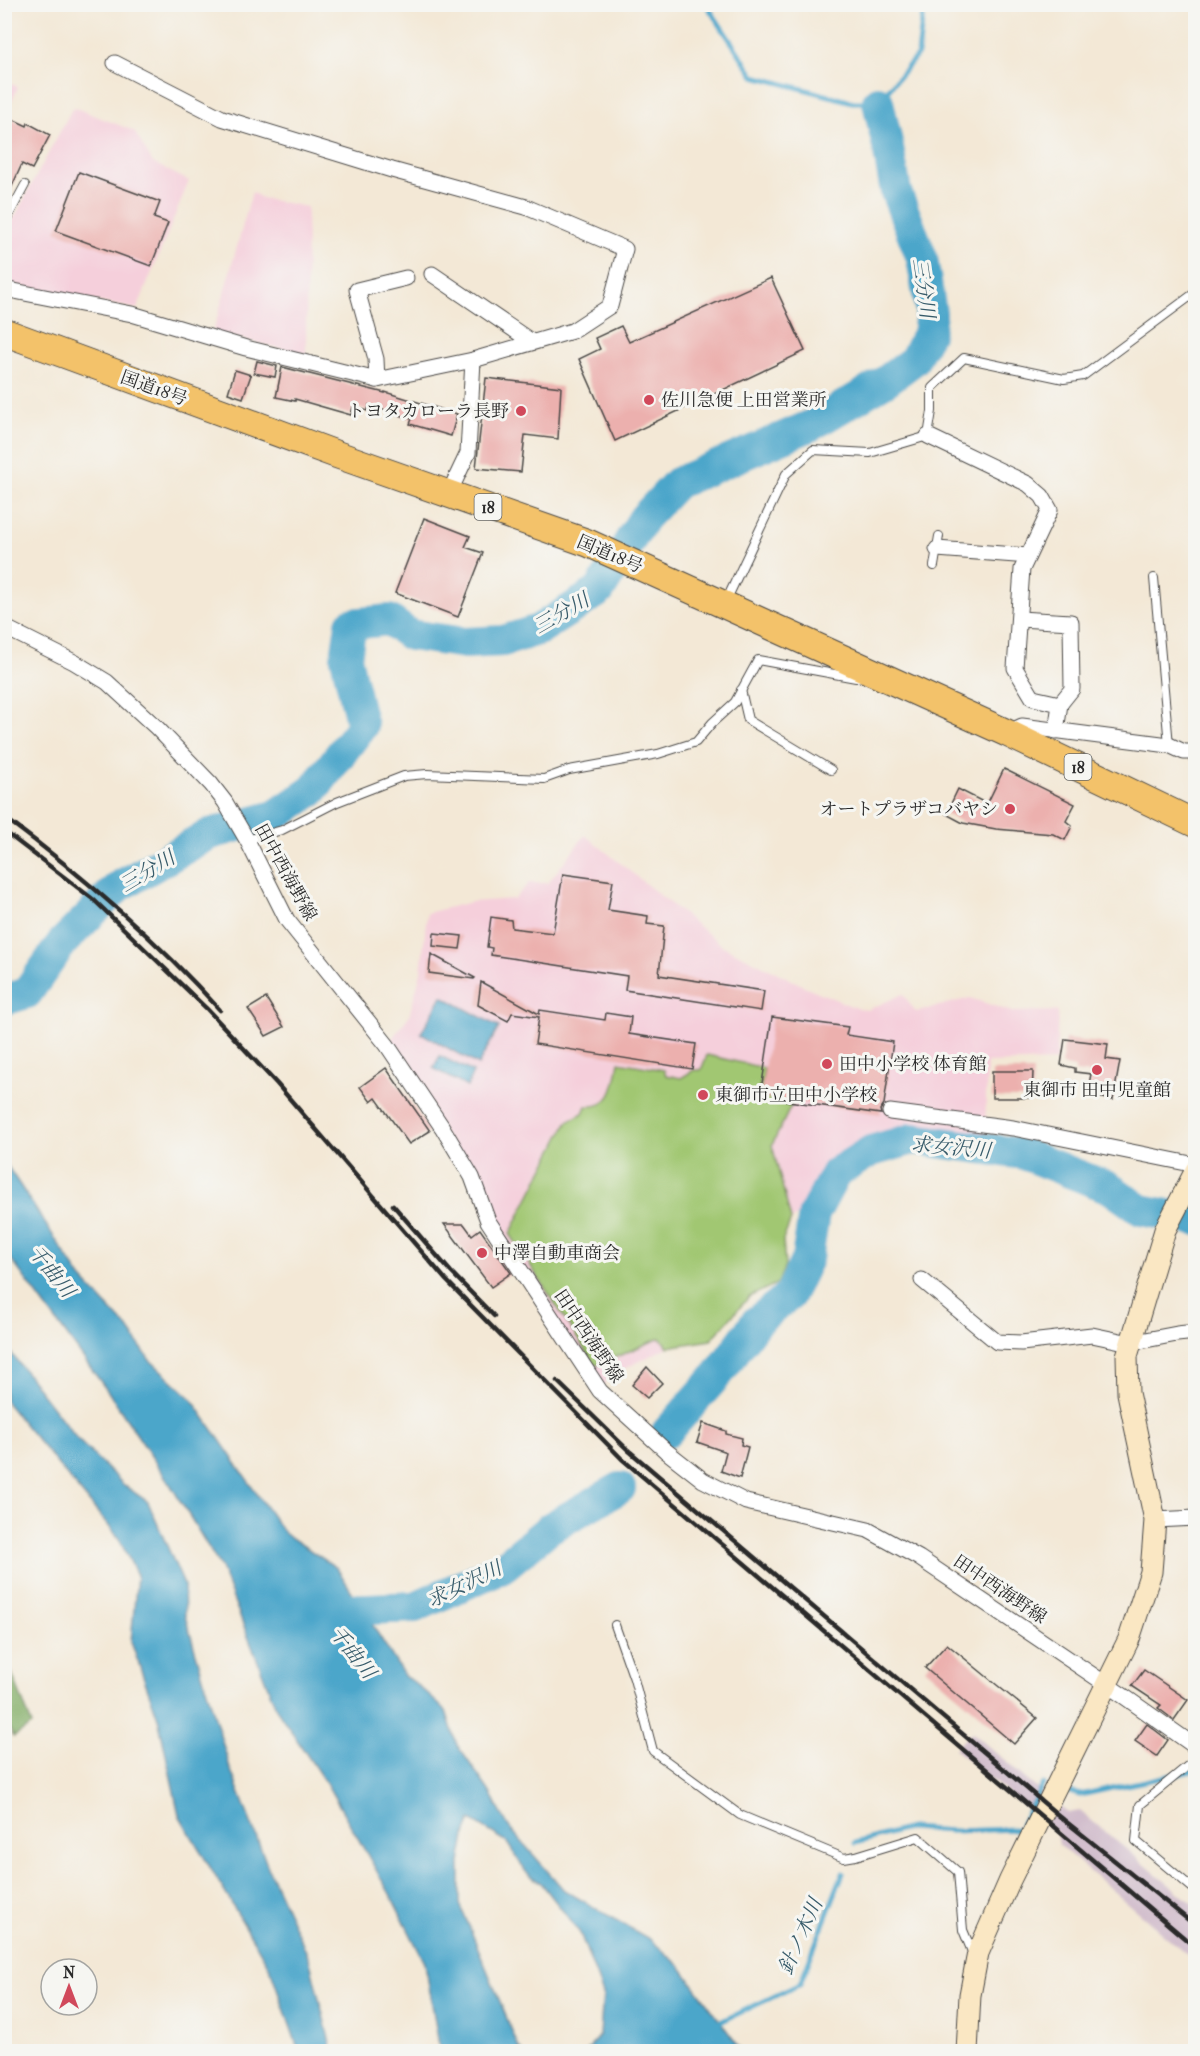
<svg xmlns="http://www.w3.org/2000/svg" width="1200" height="2056" font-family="'IM FELL French Canon','Noto Serif JP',serif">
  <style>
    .built { fill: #f5cfdb }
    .industrial { fill: #d1bdcc }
    .green { fill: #a1c772; stroke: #66794e; stroke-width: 1.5 }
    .forest { fill: #80ac64; stroke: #566c48; stroke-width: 1.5 }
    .water { fill: #4ca6ca; stroke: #3c687a; stroke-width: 1.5 }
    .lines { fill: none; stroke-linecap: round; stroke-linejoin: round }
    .stream { stroke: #4ca6ca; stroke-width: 5 }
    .river { stroke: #4ca6ca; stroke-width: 32 }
    .building { fill: #ecb0ae }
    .lane-casing { stroke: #494745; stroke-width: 10 }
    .street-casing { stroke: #494745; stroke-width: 17 }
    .secondary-casing { stroke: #494745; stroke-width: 23 }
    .highway-casing { stroke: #494745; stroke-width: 29 }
    .lane { stroke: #fff; stroke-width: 8 }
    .street { stroke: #fff; stroke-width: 15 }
    .secondary { stroke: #fae7c3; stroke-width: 21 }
    .highway { stroke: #f3c26a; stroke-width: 27 }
    .rail { stroke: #2b2b2b; stroke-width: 4.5 }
    .poi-dot { fill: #d1495b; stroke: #f6f6f2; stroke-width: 2 }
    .labels { text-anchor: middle; stroke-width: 6; stroke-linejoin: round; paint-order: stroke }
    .shield { fill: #f6f6f2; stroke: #686867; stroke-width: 1.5 }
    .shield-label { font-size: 16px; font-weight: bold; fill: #2b2b2b }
    .street-label { font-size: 18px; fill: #2b2b2b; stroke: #f6f6f2 }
    .poi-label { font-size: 18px; fill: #2b2b2b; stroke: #f6f6f2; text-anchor: start }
    .water-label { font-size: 20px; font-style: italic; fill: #385c6b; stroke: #f6f6f2 }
  </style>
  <rect width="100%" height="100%" fill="#f6f6f2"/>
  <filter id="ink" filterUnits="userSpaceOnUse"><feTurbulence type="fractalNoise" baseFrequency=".0167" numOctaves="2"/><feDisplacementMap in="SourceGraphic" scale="12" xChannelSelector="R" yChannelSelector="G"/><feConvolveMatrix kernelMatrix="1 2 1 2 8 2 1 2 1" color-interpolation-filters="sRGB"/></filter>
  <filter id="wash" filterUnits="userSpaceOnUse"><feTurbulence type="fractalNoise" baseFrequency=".008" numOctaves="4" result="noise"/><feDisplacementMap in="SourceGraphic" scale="24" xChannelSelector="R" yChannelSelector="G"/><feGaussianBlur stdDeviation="1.35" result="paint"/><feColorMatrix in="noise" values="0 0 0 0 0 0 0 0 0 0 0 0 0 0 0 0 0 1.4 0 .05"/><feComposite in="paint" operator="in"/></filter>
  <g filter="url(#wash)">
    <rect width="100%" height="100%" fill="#f3e8d6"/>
    <!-- built -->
    <g class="built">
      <path d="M5,81L18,87L5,117Z"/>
      <path d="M73,107L134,131L153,163L189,181L137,309L5,284V235Z"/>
      <path d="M252,192L261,198L307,207L306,354L213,333Z"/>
      <path d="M585,835L723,946L804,986L856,1008L867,1010L903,994L916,1012L970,998L1012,1012L1058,1011L1056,1061L987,1063L985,1136L915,1128L873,1138L839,1159L808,1208L791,1220L783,1240L785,1266L778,1283L749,1297L711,1340L668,1347L610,1376L600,1391L488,1221L472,1177L387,1045L409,1016L421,972L427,913L471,902L514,899L529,883H548Z"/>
    </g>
    <!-- industrial -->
    <path class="industrial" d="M972,1732L1036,1788L1068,1813L1080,1811L1195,1906V1961L1059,1845L1057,1833L954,1749Z"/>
    <!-- green -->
    <path class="green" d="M707,1055L764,1068L760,1097L793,1102L772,1145L791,1220L783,1240L785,1266L778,1283L749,1297L711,1340L668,1347L660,1338L595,1366L510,1234L568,1121L583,1113L586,1106C614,1109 615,1083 619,1062L664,1070L666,1075L681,1078L694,1070H701Z"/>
    <!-- forest -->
    <path class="forest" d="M4,1653L32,1725L14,1737L5,1722Z"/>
    <!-- water -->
    <g class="water">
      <path d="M442,996L499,1027L478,1065L421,1033Z"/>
      <path d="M440,1056L473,1072L467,1087L433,1068Z"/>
      <path d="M4,1161L81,1278L127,1327L149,1359L191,1398L284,1533L337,1568L405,1677L414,1682L446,1711L457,1745L489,1791L509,1827L564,1890L651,1940L680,1966L742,2051H587L600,2034L603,1994L580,1933L542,1884L526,1872L506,1841L471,1820L466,1831L460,1862V1904L519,2048L522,2051H440L425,1963L390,1894L329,1788L277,1710L221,1568L170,1484L109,1393L5,1251Z"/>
      <path d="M4,1344L78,1440L124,1485L148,1502L184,1585L185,1616L230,1768L271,1875L309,1958L332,2051H299L270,1968L179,1815L158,1718L131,1642L137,1575L118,1537L5,1401Z"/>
    </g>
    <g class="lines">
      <!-- stream -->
      <g class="stream">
        <path d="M706,4L754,76L852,102H878L918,54L924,4"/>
        <path d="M1070,1792L1080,1795L1196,1770"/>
        <path d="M855,1843L910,1828L951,1831L1019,1829L1043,1784"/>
        <path d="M714,2025L800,1984L843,1873"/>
      </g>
      <!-- river -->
      <g class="river">
        <path d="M4,1000L27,993L62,943L118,887L210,834L275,816L313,790L362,726L346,658L351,624L389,620L410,635L465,643L503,641L538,630L599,591L644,518L677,483L812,425L886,381L914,360L928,334L931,313L922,258L896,192L888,147L878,102"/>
        <path d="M667,1432L719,1373L757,1321L789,1296L807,1259L814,1214L836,1173L871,1151L913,1139L1024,1154L1110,1188L1141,1210L1196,1220"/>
        <path d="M321,1611L415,1607L503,1567L550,1528L620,1488"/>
      </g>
    </g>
    <g id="blocks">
      <!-- building -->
      <g class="building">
        <path d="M4,115L27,126L28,123L50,135L32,169L22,164L4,204Z"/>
        <path d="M79,172L160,202L154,218L168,223L151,266L56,231Z"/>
        <path d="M771,278L805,351L615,441L579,359L600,349L595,338L621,326L629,342Z"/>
        <path d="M257,361L277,366L275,377L254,373Z"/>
        <path d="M282,367L385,393V392L457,414L451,436L410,424L412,419L369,405L368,411L353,407L351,415L295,399V401L276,397Z"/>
        <path d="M235,370L251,375L243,398L228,393Z"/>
        <path d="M486,378L561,387L558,439L525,435L521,472L476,468Z"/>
        <path d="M424,518L470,536L465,547L483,553L458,617L395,593Z"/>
        <path d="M1004,769L1075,804L1066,821L1072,826L1065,840L1053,834L996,829L963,823L946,814L958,789L987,804Z"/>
        <path d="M563,874L613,881L608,910L648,916L647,924L664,926L659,975L764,991L761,1011L625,990L627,976L491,955L492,948L487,947L491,917L511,920L512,928L553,933Z"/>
        <path d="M434,933L462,936L460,949L433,946Z"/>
        <path d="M431,954L475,978L474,979L429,973Z"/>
        <path d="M481,982L539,1014L540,1010L605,1020L606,1013L631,1017L629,1034L696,1044L692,1069L535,1044L539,1017L512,1013L508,1021L478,1005Z"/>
        <path d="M266,998L284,1027L266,1036L248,1009Z"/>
        <path d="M772,1017L848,1027L846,1035L893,1042L884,1104L880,1110L881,1114L760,1097Z"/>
        <path d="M1065,1039L1108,1044L1106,1059L1120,1061L1113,1100L1087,1095L1091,1074L1075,1072V1068L1061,1065Z"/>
        <path d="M386,1068L430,1131L409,1144L376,1098L371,1102L360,1087Z"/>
        <path d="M992,1071H1033L1032,1098H992Z"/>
        <path d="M444,1224H464L472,1235L480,1229L511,1273L491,1287Z"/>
        <path d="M647,1367L662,1383L647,1398L632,1385Z"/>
        <path d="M703,1423L726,1431V1434L742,1438L741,1445L748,1447L740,1478L721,1471L726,1452L697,1442Z"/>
        <path d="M947,1644L1037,1718L1014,1744L925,1668Z"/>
        <path d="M1144,1670L1188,1700L1174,1720L1158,1708L1161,1705L1132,1686Z"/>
        <path d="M1147,1724L1168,1740L1157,1756L1135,1741Z"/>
      </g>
    </g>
  </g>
  <g filter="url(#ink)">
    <use href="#blocks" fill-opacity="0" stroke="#494745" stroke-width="1.5"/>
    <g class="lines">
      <!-- lane casing -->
      <g class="lane-casing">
        <g id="lane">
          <path d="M4,224L25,185"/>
          <path d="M934,566L939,536"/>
          <path d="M1154,578L1169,745"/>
          <path d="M726,601L786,474L813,450L870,453L928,436L932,411V388L964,358L1064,379L1083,376L1196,292"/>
          <path d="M741,690L748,720L831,770"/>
          <path d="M247,840L282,830L337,802L404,776L427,774L544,779L569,770L658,754L696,742L712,723L735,702L758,660L856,678L862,677"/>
          <path d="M615,1625L634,1679L653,1751L740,1815L844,1858L856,1856L918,1837L958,1872L963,1930L973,1954"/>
          <path d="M1196,1759L1140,1805L1136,1841L1196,1891"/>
        </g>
      </g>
      <!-- street casing -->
      <g class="street-casing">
        <g id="street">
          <path d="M432,274L532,342"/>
          <path d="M4,289L132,314L246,348L377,380L473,360L572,331L610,306L625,249L526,207L392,170L222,118L115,63"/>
          <path d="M377,380L376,359L357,290L406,278"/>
          <path d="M928,436L1028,484L1042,496L1050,510L1022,569L1015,668L1033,698L1060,704L1056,731"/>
          <path d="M449,493L468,453L473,360"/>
          <path d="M937,549L1028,556"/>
          <path d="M1019,619L1071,622L1072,689L1060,704"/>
          <path d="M4,627L74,662L107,682L157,728L211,784L225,802L247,840L287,920L387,1045L442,1127L472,1177L488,1221L600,1391L666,1451L703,1480L746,1502L868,1530L919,1558L1125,1697L1196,1747"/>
          <path d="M1007,733L1022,726L1169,745L1184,752H1196"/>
          <path d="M890,1112L1013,1128L1196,1165"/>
          <path d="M922,1280L997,1342L1021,1343L1092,1335L1130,1343L1177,1334L1196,1332"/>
          <path d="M1155,1520L1196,1518"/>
        </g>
      </g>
      <!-- secondary casing -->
      <g class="secondary-casing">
        <path id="secondary" d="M967,2052L970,1995L978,1953L1010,1880L1129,1639L1151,1572L1155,1520L1128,1393L1127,1356L1165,1230L1196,1170"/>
      </g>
      <!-- highway casing -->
      <g class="highway-casing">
        <path id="highway" d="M4,332L338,455L588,543L1007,733L1196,824"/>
      </g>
      <!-- lane -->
      <use href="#lane" class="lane"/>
      <!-- street -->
      <use href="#street" class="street"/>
      <!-- secondary -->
      <use href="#secondary" class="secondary"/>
      <!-- highway -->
      <use href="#highway" class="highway"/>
      <!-- rail -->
      <g class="rail">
        <path d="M4,817C82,875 155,938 220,1010"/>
        <path d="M4,831L94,900L207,1009L277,1084L446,1280L622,1459L1196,1948"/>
        <path d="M393,1205L451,1272L494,1316"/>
        <path d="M557,1381L628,1450L1064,1820L1196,1926"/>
      </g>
    </g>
  </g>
  <!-- markers -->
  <g class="poi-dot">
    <circle cx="649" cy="400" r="6"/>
    <circle cx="521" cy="411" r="6"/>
    <circle cx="1010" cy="809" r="6"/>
    <circle cx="827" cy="1064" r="6"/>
    <circle cx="1097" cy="1070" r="6"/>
    <circle cx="703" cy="1095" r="6"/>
    <circle cx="482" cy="1253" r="6"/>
  </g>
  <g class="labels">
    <!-- shield labels -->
    <g class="shield">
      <rect x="474.5" y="494" width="27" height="26" rx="4.5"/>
      <rect x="1064.5" y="754" width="27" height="26" rx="4.5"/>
    </g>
    <g class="shield-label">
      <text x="488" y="513">18</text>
      <text x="1078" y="773">18</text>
    </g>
    <!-- street labels -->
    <g class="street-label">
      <text transform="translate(154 388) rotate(20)" y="6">国道18号</text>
      <text transform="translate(610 554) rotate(23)" y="6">国道18号</text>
      <text transform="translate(286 872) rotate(61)" y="6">田中西海野線</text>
      <text transform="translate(589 1336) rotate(56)" y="6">田中西海野線</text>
      <text transform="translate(1000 1589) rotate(34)" y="6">田中西海野線</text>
    </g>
    <!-- poi labels -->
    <g class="poi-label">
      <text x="661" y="406">佐川急便 上田営業所</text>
      <text x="509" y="417" text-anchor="end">トヨタカローラ長野</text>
      <text x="998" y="815" text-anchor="end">オートプラザコバヤシ</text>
      <text x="839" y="1070">田中小学校 体育館</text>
      <text x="1097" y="1096" text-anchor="middle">東御市 田中児童館</text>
      <text x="715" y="1101">東御市立田中小学校</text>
      <text x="494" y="1259">中澤自動車商会</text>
    </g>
    <!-- water labels -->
    <g class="water-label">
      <text transform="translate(924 288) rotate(82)" y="7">三分川</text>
      <text transform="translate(561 613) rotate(-30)" y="7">三分川</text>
      <text transform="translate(147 871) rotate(-31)" y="7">三分川</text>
      <text transform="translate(951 1147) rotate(5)" y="7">求女沢川</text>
      <text transform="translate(52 1271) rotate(51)" y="7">千曲川</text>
      <text transform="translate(464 1584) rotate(-26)" y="7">求女沢川</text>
      <text transform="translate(353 1652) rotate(52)" y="7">千曲川</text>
      <text transform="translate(800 1936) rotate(-66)" y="7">針ノ木川</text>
    </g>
  </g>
  <!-- margin -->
  <rect width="1200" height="2056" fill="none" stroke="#f6f6f2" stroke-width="24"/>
  <!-- north arrow -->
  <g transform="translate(69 1987)"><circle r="28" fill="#f6f6f2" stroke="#a5a5a2" stroke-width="1.5"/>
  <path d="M0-4.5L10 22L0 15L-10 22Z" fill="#d1495b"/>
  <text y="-9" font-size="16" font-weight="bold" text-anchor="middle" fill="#2b2b2b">N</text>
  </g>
</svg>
